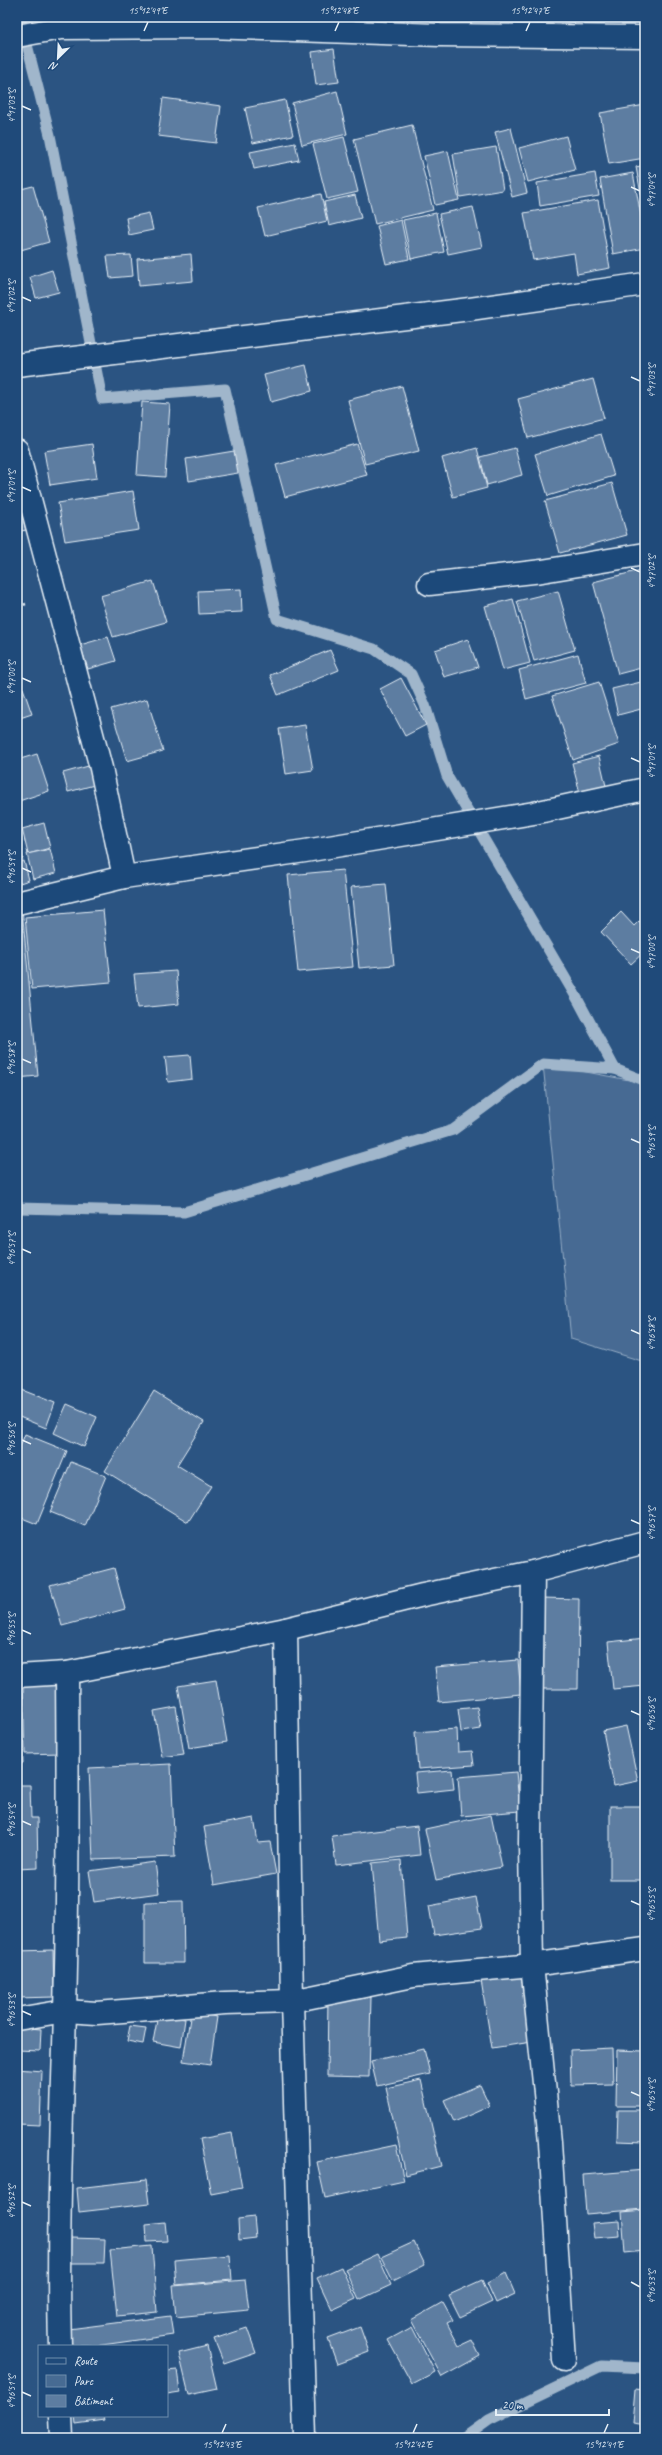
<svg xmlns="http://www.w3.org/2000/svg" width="662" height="2455" font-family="Caveat,sans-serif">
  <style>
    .green { fill: #476b93; stroke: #98aec6 }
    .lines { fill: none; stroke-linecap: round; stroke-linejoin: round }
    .stream { stroke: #a0b6cb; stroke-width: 11 }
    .building { fill: #5d7da1; stroke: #e8f1f8 }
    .minor-casing { stroke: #e8f1f8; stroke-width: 25 }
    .path { stroke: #e8f1f8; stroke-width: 2.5; stroke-dasharray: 4 3; stroke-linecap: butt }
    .minor { stroke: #1f4a7a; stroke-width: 22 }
    .ticks { fill: none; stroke: #e8f1f8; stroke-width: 1.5 }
    .neatline { fill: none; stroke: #e8f1f8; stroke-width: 1.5 }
    .ticks-label { font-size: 10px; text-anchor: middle; fill: #e8f1f8 }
  </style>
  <rect width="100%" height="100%" fill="#2b5482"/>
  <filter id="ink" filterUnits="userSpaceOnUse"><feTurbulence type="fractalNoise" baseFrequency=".025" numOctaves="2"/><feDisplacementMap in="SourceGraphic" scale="8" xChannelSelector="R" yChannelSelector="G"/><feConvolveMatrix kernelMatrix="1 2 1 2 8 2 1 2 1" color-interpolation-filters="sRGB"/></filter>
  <g filter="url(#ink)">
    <!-- green -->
    <path class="green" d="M543,1064L645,1083V1362L571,1339Z"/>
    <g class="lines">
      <!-- stream -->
      <g class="stream">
        <path d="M20,17L50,135L102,399L225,389L277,619L374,649L411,674L425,705L447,776L578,1000L615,1069"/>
        <path d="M17,1208L184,1212L453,1130L543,1064L615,1069L645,1081"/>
        <path d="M464,2438L489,2420L601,2366L645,2368"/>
      </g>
    </g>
    <!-- building -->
    <g class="building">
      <path d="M389,17H408L406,25L388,20Z"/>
      <path d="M518,17H578L579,22L519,28Z"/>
      <path d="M334,49L339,82L316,85L312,52Z"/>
      <path d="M337,91L347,134L302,145L292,103Z"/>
      <path d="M163,98L221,106L216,143L158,136Z"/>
      <path d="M285,100L293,135L253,143L245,108Z"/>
      <path d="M645,105V158L609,164L600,113Z"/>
      <path d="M412,125L433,210L375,224L354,139Z"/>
      <path d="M511,128L527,193L512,197L495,132Z"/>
      <path d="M566,136L575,170L528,182L519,148Z"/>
      <path d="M344,137L358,192L327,199L313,144Z"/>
      <path d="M295,143L299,160L254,169L250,152Z"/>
      <path d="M496,147L503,190L460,197L453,154Z"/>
      <path d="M448,151L459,200L435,205L424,156Z"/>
      <path d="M645,165V205H643L636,167Z"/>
      <path d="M595,173L599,196L540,206L537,183Z"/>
      <path d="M633,173L645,237V248L613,254L600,179Z"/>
      <path d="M33,186L49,242L17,251V190Z"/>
      <path d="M321,194L327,221L265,236L258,208Z"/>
      <path d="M355,195L361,218L329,226L324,202Z"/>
      <path d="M598,200L610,268L577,274L574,253L533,260L524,213Z"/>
      <path d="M473,207L482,247L448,254L439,214Z"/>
      <path d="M149,213L153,230L129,235L126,218Z"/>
      <path d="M436,213L444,252L411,259L403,220Z"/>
      <path d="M401,220L409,259L386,264L377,226Z"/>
      <path d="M191,254L193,281L139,286L137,259Z"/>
      <path d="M131,255L133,276L110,278L107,256Z"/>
      <path d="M52,270L59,292L36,298L30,277Z"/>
      <path d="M306,365L312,391L271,402L264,375Z"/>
      <path d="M593,379L604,418L528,438L518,399Z"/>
      <path d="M402,386L419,451L365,464L348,400Z"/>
      <path d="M142,402L170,404L165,477L137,475Z"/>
      <path d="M601,434L614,476L548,496L535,454Z"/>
      <path d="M92,444L97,478L50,485L44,451Z"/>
      <path d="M357,444L367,475L285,497L276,465Z"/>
      <path d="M477,448L487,488L453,497L442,458Z"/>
      <path d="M515,448L522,475L487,485L480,457Z"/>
      <path d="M234,451L238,473L189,481L186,459Z"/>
      <path d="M612,483L627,535L560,553L545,501Z"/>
      <path d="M133,491L139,530L65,541L58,503Z"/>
      <path d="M19,503L26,530L17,532V504Z"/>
      <path d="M645,569V667L618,674L593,582Z"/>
      <path d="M153,581L166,622L113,637L100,596Z"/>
      <path d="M241,589L242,612L199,614L198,591Z"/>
      <path d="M558,591L575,650L534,661L517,601Z"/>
      <path d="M513,599L530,663L503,670L485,606Z"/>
      <path d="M108,637L116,661L88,669L80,645Z"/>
      <path d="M468,639L478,667L444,677L435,650Z"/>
      <path d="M330,650L339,670L278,695L270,675Z"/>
      <path d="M578,654L586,683L526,699L519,670Z"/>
      <path d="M401,678L426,725L405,736L380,689Z"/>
      <path d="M645,681V708L618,715L612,689Z"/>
      <path d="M599,682L619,744L573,760L552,696Z"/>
      <path d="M23,688L32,714L17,719V690Z"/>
      <path d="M147,699L163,751L127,761L111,709Z"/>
      <path d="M305,725L313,770L286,774L279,729Z"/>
      <path d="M37,754L49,791L19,801L17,794V760Z"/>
      <path d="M599,756L606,786L580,793L572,763Z"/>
      <path d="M92,765L98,784L68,792L63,773Z"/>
      <path d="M44,823L50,848L28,854L22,829Z"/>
      <path d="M19,846L23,859L17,860V847Z"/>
      <path d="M50,849L56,873L33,879L27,854Z"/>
      <path d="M24,861L29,880L17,884V863Z"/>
      <path d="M343,870L353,967L298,972L288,875Z"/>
      <path d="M386,884L394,965L359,968L351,887Z"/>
      <path d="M22,909L38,1076L17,1078V910Z"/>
      <path d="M103,910L111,982L32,989L25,917Z"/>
      <path d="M621,912L634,926L639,921L645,927V951L631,964L601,932Z"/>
      <path d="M176,971L179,1004L138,1008L134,974Z"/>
      <path d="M190,1055L192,1079L168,1082L165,1057Z"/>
      <path d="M22,1390L55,1403L46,1428L17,1416V1401Z"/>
      <path d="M154,1391L204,1422L177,1465L211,1486L188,1522L105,1471Z"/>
      <path d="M67,1404L97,1417L84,1447L54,1433Z"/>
      <path d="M25,1434L67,1451L37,1524L17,1516V1454Z"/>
      <path d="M71,1462L106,1476L85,1526L50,1512Z"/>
      <path d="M114,1568L125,1609L62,1626L50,1585Z"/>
      <path d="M542,1598L579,1599L578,1689H542Z"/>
      <path d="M645,1638V1686L613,1689L608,1642Z"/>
      <path d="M518,1660L521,1694L439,1702L435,1667Z"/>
      <path d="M216,1680L227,1742L189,1748L178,1686Z"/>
      <path d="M57,1685L60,1753L25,1754L23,1687Z"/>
      <path d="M176,1707L184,1754L162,1757L154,1711Z"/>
      <path d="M477,1707L481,1729L461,1732L458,1709Z"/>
      <path d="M626,1726L638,1781L614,1786L603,1731Z"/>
      <path d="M457,1729L458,1752L472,1751L474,1765L418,1769L415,1732Z"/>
      <path d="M17,1730H22L23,1763L17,1764Z"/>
      <path d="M171,1764L175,1857L93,1860L89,1768Z"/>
      <path d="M452,1770L454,1789L417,1793L415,1773Z"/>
      <path d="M516,1772L520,1811L461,1816L458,1777Z"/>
      <path d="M17,1785H30L31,1818H37L38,1868L17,1869Z"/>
      <rect x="610" y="1806" width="35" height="74"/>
      <path d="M491,1815L502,1867L436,1880L425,1829Z"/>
      <path d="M254,1818L258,1843L270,1842L276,1874L214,1885L204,1827Z"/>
      <path d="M417,1826L420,1855L336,1865L332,1836Z"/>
      <path d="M401,1860L407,1938L379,1941L372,1863Z"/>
      <path d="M155,1862L159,1893L94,1902L89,1871Z"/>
      <path d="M476,1897L482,1928L434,1935L429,1906Z"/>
      <path d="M183,1901L184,1963H145V1902Z"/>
      <path d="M53,1950L54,1997L17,1998V1951Z"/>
      <path d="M520,1968L532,2042L492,2048L480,1974Z"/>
      <path d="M328,1996L371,1997L369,2077L327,2076Z"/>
      <path d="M191,2012L217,2017L210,2065L183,2061Z"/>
      <path d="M158,2015L185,2019L181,2047L153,2042Z"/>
      <path d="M130,2026L146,2028L143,2044L127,2041Z"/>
      <path d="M17,2027L41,2029L40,2051L17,2050Z"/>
      <path d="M612,2048L613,2084L571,2085L570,2050Z"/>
      <path d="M424,2049L430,2074L377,2086L371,2061Z"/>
      <path d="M617,2050L644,2051L643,2106H616Z"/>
      <path d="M17,2069L42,2071L40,2125L17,2124Z"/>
      <path d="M421,2080L441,2166L406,2175L386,2088Z"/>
      <path d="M480,2085L490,2106L454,2122L444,2100Z"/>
      <path d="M618,2110H645V2142L617,2141Z"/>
      <path d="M232,2133L242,2188L211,2194L200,2139Z"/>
      <path d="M396,2145L404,2181L325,2198L317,2162Z"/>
      <path d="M645,2170V2209L586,2214L583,2175Z"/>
      <path d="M146,2180L149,2204L79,2212L77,2188Z"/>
      <path d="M645,2210V2251L625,2253L622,2212Z"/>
      <path d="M254,2217L256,2238L239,2240L238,2219Z"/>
      <path d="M619,2221L620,2236L594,2238L592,2223Z"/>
      <path d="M165,2222L167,2241L147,2242L146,2224Z"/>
      <path d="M71,2238L105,2239L104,2263H70Z"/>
      <path d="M414,2242L425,2265L393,2281L381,2257Z"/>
      <path d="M152,2246L157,2312L117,2316L110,2250Z"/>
      <path d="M377,2254L391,2285L359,2300L345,2269Z"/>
      <path d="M230,2255L232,2280L176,2285L174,2260Z"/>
      <path d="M341,2267L356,2299L332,2310L317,2278Z"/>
      <path d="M506,2273L515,2294L496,2303L487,2283Z"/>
      <path d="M245,2280L249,2310L176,2317L173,2286Z"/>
      <path d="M482,2280L492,2302L460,2317L449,2295Z"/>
      <path d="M443,2302L453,2320L447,2323L459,2346L472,2340L480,2356L442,2377L411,2320Z"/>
      <path d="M170,2316L173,2335L95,2346H72L69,2329Z"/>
      <path d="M360,2327L369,2352L337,2364L328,2339Z"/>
      <path d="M412,2327L435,2372L412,2384L388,2340Z"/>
      <path d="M247,2328L256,2353L224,2364L214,2339Z"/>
      <path d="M207,2346L217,2389L189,2395L179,2353Z"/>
      <path d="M177,2370L180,2392L167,2394V2371Z"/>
      <path d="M635,2389L645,2390V2425L632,2423Z"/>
      <path d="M75,2416H104L105,2420L76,2424Z"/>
    </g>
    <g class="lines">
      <!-- minor casing -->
      <g class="minor-casing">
        <g id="minor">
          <path d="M17,36L61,28L208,27L440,35L645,37"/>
          <path d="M17,365L470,309L645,284"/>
          <path d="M17,450L101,768L124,877"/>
          <path d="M429,584L542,571L645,554"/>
          <path d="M17,903L124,877L305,851L534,813L645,789"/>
          <path d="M533,1572L530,1844L532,1965L550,2142L564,2360"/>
          <path d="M286,1629L292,2001L305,2438"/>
          <path d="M17,1676L67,1673L286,1629L423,1595L533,1572L645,1542"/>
          <path d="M17,2019L65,2011L97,2013L225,2003L292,2001L413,1976L532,1965L645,1949"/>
          <path d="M60,2346C57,2234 62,2123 65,2011C68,1898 68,1785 67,1673"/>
          <path d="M61,2416L62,2438"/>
        </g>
      </g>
      <!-- path -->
      <path class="path" d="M17,607L26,604"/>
      <!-- minor -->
      <use href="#minor" class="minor"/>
    </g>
  </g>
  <!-- ticks -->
  <path class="ticks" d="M144,31L148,22M335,31L339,22M526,31L530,22M22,106L31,110M631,187L640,191M22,297L31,301M631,377L640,381M22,487L31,491M631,568L640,572M22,678L31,682M631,758L640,762M22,868L31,872M631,949L640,953M22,1059L31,1063M631,1139L640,1143M22,1249L31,1253M631,1330L640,1334M22,1440L31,1444M631,1520L640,1524M22,1630L31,1634M631,1711L640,1715M22,1821L31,1825M631,1901L640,1905M22,2011L31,2015M631,2092L640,2096M22,2202L31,2206M631,2282L640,2287M22,2392L31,2396M222,2433L226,2424M413,2433L417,2424M604,2433L608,2424"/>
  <!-- margin -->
  <rect width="662" height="2455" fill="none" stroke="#1f4a7a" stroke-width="44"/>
  <!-- legend -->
  <rect x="38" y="2345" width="130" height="72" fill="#1f4a7a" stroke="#6f8dac"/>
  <rect x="46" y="2358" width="20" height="6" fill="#1f4a7a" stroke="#6f8dac"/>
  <text x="74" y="2365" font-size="12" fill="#e8f1f8">Route</text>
  <rect x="46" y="2375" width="20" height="12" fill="#476b93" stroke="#6f8dac"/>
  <text x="74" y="2385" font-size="12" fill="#e8f1f8">Parc</text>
  <rect x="46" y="2395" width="20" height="12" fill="#5d7da1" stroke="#6f8dac"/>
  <text x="74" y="2405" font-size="12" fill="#e8f1f8">Bâtiment</text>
  <!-- north arrow -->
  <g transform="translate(58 58) rotate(204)" stroke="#1f4a7a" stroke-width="3" paint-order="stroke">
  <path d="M0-3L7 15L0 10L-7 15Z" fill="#e8f1f8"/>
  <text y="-6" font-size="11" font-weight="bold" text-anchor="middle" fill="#e8f1f8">N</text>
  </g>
  <!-- scale -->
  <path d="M496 2409v6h113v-6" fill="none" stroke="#e8f1f8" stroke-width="2"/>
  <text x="502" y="2409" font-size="12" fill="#e8f1f8" stroke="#1f4a7a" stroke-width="3" paint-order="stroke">20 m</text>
  <rect x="22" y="22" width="618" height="2411" class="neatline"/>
  <g class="ticks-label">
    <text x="148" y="14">15°12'49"E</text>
    <text x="339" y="14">15°12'48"E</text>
    <text x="530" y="14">15°12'47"E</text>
    <text transform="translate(11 106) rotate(-90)" y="4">4°17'03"S</text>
    <text transform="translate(651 191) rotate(-90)" y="4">4°17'04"S</text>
    <text transform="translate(11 297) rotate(-90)" y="4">4°17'02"S</text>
    <text transform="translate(651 381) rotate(-90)" y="4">4°17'03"S</text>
    <text transform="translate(11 487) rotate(-90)" y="4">4°17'01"S</text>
    <text transform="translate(651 572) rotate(-90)" y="4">4°17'02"S</text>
    <text transform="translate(11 678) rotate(-90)" y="4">4°17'00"S</text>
    <text transform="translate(651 762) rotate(-90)" y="4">4°17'01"S</text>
    <text transform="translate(11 868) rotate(-90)" y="4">4°16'59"S</text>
    <text transform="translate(651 953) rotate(-90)" y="4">4°17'00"S</text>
    <text transform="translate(11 1059) rotate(-90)" y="4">4°16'58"S</text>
    <text transform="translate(651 1143) rotate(-90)" y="4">4°16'59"S</text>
    <text transform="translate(11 1249) rotate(-90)" y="4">4°16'57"S</text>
    <text transform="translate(651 1334) rotate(-90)" y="4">4°16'58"S</text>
    <text transform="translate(11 1440) rotate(-90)" y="4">4°16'56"S</text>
    <text transform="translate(651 1524) rotate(-90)" y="4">4°16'57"S</text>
    <text transform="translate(11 1630) rotate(-90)" y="4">4°16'55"S</text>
    <text transform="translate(651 1715) rotate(-90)" y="4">4°16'56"S</text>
    <text transform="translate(11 1821) rotate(-90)" y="4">4°16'54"S</text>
    <text transform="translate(651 1905) rotate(-90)" y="4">4°16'55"S</text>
    <text transform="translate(11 2011) rotate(-90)" y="4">4°16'53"S</text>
    <text transform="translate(651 2096) rotate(-90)" y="4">4°16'54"S</text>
    <text transform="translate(11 2202) rotate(-90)" y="4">4°16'52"S</text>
    <text transform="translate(651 2287) rotate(-90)" y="4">4°16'53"S</text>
    <text transform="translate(11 2392) rotate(-90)" y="4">4°16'51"S</text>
    <text x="222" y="2448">15°12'43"E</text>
    <text x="413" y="2448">15°12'42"E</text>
    <text x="604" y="2448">15°12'41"E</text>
  </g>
</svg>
